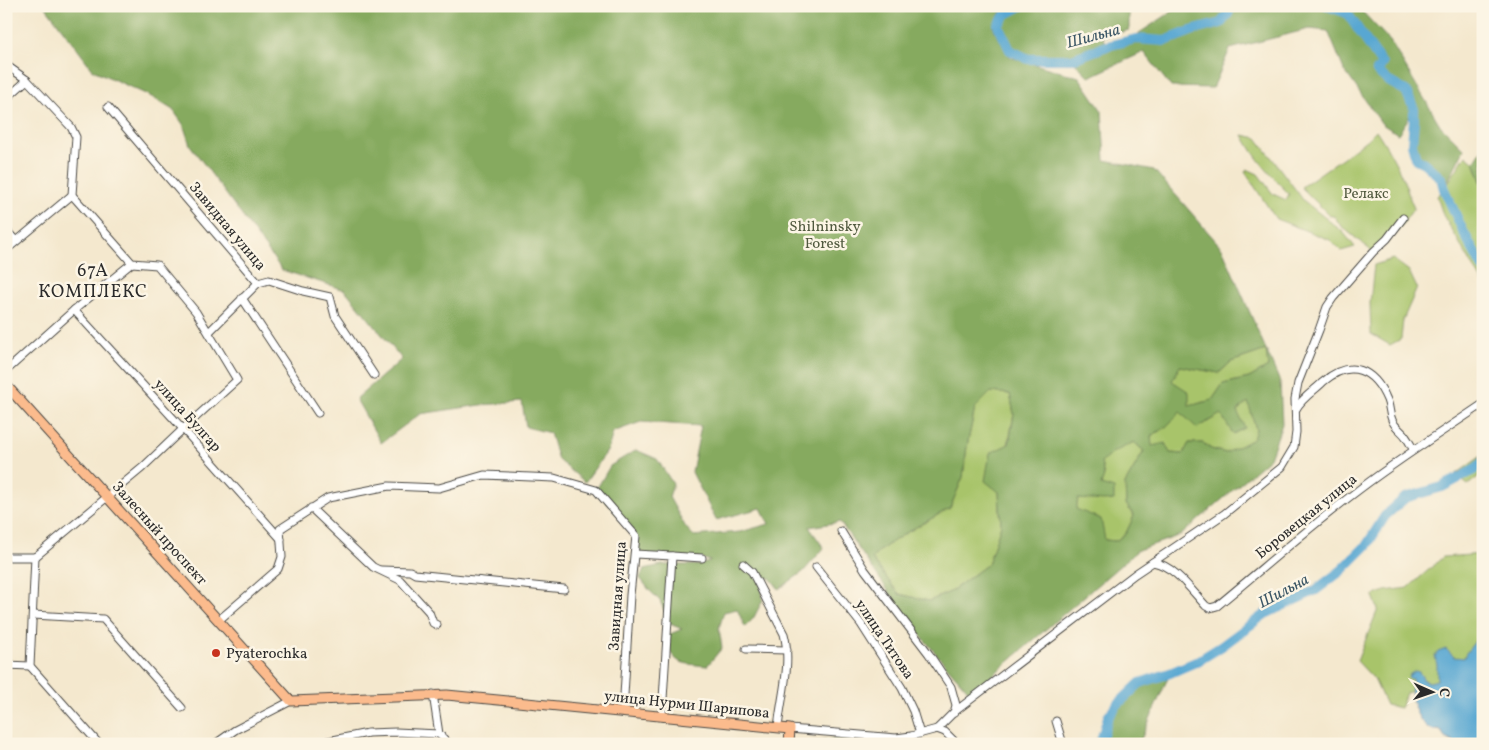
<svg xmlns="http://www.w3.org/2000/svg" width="1489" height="750" font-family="Vollkorn,serif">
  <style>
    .green { fill: #a8c46b; stroke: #6a784b }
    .forest { fill: #86aa5f; stroke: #586a45; fill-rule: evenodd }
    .water { fill: #59a7d2; stroke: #42697e }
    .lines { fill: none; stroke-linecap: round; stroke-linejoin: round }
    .river { stroke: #59a7d2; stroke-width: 10 }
    .minor-casing { stroke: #494743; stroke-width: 9 }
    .major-casing { stroke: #494743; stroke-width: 11 }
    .minor { stroke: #fff; stroke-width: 7 }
    .major { stroke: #fbbb8d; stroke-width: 9 }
    .poi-dot { fill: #c8321e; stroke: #fcf5e5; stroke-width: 2 }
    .labels { text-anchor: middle; stroke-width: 5; stroke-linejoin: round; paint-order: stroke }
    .park-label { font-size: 15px; fill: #50593e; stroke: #fcf5e5 }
    .street-label { font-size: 15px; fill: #2b2b2b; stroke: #fcf5e5 }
    .poi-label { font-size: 15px; fill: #2b2b2b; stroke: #fcf5e5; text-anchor: start }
    .water-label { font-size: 16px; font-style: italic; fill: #3b5665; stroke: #fcf5e5 }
    .quarter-label { font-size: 18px; letter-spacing: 1px; fill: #2b2b2b; stroke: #fcf5e5 }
  </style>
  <rect width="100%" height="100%" fill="#fcf5e5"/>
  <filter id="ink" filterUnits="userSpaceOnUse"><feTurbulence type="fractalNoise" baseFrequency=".02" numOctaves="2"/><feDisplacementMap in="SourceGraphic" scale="10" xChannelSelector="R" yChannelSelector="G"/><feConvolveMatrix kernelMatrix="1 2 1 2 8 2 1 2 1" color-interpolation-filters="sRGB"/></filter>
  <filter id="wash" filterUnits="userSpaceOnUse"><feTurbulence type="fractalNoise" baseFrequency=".0096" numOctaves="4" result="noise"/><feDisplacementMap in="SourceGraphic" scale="20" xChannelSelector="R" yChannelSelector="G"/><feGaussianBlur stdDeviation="1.12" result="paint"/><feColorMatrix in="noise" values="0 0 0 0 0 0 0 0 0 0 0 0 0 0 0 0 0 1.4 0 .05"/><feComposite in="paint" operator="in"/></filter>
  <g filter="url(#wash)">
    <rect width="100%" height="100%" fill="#f4e8ce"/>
    <!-- green -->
    <g class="green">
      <path d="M1376,130C1386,145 1396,162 1403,179C1407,188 1409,198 1414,208L1396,233L1375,254L1340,225L1335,217L1329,215L1301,187L1345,156L1370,137L1372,133Z"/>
      <path d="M1243,135L1257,138L1304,201L1343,232L1355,247L1341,251L1330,240L1276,219L1245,172L1247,169L1258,174L1273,194L1286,200L1289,194C1270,174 1256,160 1243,135Z"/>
      <path d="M1466,155L1474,162L1483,187V283L1443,215L1437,196L1444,189Z"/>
      <path d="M1393,259L1409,271L1417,288L1403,320L1401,339L1390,345L1371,334L1370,303L1374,265Z"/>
      <path d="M1266,350L1268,367L1249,378L1223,384L1212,400L1189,406L1171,381L1180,366L1219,373L1231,362Z"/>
      <path d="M991,392L1010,394L1014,414L999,492L1001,525L988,564L950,592L929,601L899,594L872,559L879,551L904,534L950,508L963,477L967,446L975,408Z"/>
      <path d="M1248,401L1256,429L1254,439L1226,453L1211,449L1203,443H1189L1183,454L1170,453L1151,446V436L1166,427L1180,411L1220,413L1234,434L1237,411Z"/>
      <path d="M1134,442L1144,451L1125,484L1126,504L1134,516L1126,533L1116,541L1105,540L1076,509L1078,499H1088L1100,486L1104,476L1101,463L1111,453Z"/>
      <path d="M1483,455V473L1468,485L1455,475Z"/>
      <path d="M1483,554V638L1473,654L1436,685L1406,693L1400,708L1386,705L1374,679L1357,661L1378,609L1373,596L1385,591L1408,588L1443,557Z"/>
    </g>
    <!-- forest -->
    <g class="forest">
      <path d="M45,6H1004L993,27L1010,57L1079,77L1102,111L1105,160L1154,170L1222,248L1280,382L1282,424L1270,458L1181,535L1138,550L971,694L914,628L840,522L809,527L824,548L803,572L779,589L770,578L761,579L763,600L753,619L745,627L737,609L724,612L719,628L722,648L707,666C678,663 675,665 663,637L682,629L670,624L660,601L650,591L640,578L644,569L662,565H700L711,561L700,558L635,554L636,536L596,490L610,466L636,450L657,459L673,484L669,497L685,526L693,536L740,532L769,524L761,508L716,520L692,472L701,426L641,422L613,432L608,450L585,482L558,460L550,433L526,427L522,402L481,405L420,414L381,443L356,399L402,359L345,290L282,270L190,145L183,124L173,110L150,96L93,70ZM1266,350L1268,367L1249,378L1223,384L1212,400L1189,406V392L1172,381L1180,366L1219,373L1231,362ZM991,392L1010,394L1014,414L1009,444L990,453L985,481L999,492L1001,525L988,564L950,592L929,601L899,594L872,559L879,551L904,534L950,508L963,477L967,446L975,408ZM1248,402L1256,429L1253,439L1226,453L1211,449L1203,443H1189L1183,454L1170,453L1165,443L1152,446L1151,436L1166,427L1180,412L1197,428L1221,414L1233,434L1245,428L1237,411ZM1134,442L1144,451L1125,484L1126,504L1134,516L1126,533L1116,541L1105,540L1101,519L1076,509L1078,499L1105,501L1114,500V489L1101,485L1104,476L1101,463L1112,453Z"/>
      <path d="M1021,6H1129V30L1102,37L1107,45L1136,39L1139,33L1181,6H1357L1390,41L1440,125L1464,149L1444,189L1441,178L1424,163L1416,159L1412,144L1414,120V110L1398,134L1382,124L1344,70L1328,31L1309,29L1230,49L1213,88L1171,87L1144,52L1089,77L1072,59H1028L1010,50L998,25L1006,14Z"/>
      <path d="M1483,148V187L1474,162Z"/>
      <path d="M1170,673L1139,744H1100L1108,717L1117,705L1140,683Z"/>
      <path d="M840,738L877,743L878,744H809Z"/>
    </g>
    <!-- water -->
    <path class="water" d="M1483,626V743L1458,744L1445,738L1441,730L1437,729L1434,730C1431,729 1426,727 1424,724C1415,715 1408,693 1413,682L1412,679L1408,678L1409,675L1415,671L1419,672L1424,680L1430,682L1437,680V665L1435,656L1438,652L1446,649L1454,657L1464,658L1466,653L1476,640Z"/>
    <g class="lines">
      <!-- river -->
      <g class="river">
        <path d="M1021,6L1006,14L998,25L1010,50L1028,59H1072L1107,46L1136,39L1165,41L1191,31L1221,23L1228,14L1231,6"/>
        <path d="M1328,6L1347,13L1382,64L1377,71L1388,81L1406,91L1414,109V120L1412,144L1416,159L1424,163L1441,178L1444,189L1463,231L1483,268"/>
        <path d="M1100,744L1108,717L1117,705L1140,683L1170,673L1198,661L1222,646L1265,614L1316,590L1342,570L1367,545L1385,516L1405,498L1442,487L1474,470L1483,462"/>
      </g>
    </g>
  </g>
  <g filter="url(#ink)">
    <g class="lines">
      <!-- minor casing -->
      <g class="minor-casing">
        <g id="minor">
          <path d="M6,65L27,80L71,127L76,137L72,195L132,263L157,265L196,312L237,380L183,429L142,468L35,557"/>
          <path d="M6,99L27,80"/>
          <path d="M108,107L258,283"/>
          <path d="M6,230L16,241"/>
          <path d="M6,250L72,195"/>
          <path d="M242,298L318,413"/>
          <path d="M74,310L183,429L281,539"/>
          <path d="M209,332L258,283L269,280L303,291L330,297L335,316L374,375"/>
          <path d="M6,371L74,310L132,263"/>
          <path d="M1296,409C1302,398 1314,391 1323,382C1350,358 1374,369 1387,400C1390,407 1389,415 1393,422C1396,428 1402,431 1406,437C1409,441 1411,446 1414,450"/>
          <path d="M311,508L373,567L400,580L429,612L433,623L437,625"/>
          <path d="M841,531L865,570L929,654L951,687L956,705L954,713"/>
          <path d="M635,554L672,556L662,715"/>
          <path d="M672,556L702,558"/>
          <path d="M6,557H35"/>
          <path d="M35,557L30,666L99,744"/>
          <path d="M1153,562C1175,566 1191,590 1206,606L1210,608L1217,606C1262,569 1306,530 1352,495C1394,462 1439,434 1483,404"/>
          <path d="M743,564L752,572L784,634C792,664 781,697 778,728"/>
          <path d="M816,567L861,624L902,688L913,711L920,734"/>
          <path d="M381,570L410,571L415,574L564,589"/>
          <path d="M33,615L103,619L182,708"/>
          <path d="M219,620L278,569L282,557L280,529L328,498L389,486L439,488L484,475L554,478L596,490L636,536L630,595L623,712"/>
          <path d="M746,649L787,650"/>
          <path d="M6,665L30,666"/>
          <path d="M433,694L439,734L449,744"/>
          <path d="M1056,721L1063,744"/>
          <path d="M790,729L896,738L911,736L937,729L953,713L1135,574L1224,514L1282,467L1294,447L1296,432L1295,399L1298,383L1319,330L1327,307L1333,298L1373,252L1387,239L1403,218"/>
          <path d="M937,729L945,732L957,744"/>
          <path d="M215,744L235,730L291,701"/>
          <path d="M313,744L368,733L396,732L439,734"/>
        </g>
      </g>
      <!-- major casing -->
      <g class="major-casing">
        <path id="major" d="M6,385L291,701L447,695L790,729L789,744"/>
      </g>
      <!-- minor -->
      <use href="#minor" class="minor"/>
      <!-- major -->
      <use href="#major" class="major"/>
    </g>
  </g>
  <!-- markers -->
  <circle class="poi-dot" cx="216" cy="653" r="5"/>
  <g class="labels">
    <!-- park labels -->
    <g class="park-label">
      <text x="1366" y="198">Релакс</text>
      <text x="825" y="231">Shilninsky<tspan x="825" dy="17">Forest</tspan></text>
    </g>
    <!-- street labels -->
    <g class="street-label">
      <text transform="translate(228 226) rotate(50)" y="5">Завидная улица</text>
      <text transform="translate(188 415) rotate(48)" y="5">улица Булгар</text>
      <text transform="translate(1306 516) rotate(-39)" y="5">Боровецкая улица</text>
      <text transform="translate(160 533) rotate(48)" y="5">Залесный проспект</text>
      <text transform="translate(617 596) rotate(-86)" y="5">Завидная улица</text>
      <text transform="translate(885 639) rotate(56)" y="5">улица Титова</text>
      <text transform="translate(687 704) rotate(6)" y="5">улица Нурми Шарипова</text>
    </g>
    <!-- poi labels -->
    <g class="poi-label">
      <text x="226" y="658">Pyaterochka</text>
    </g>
    <!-- water labels -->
    <g class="water-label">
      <text transform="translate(1093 35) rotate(-15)" y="6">Шильна</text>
      <text transform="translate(1283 590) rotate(-28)" y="6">Шильна</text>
    </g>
    <!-- quarter labels -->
    <g class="quarter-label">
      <text x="93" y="276">67А<tspan x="93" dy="21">КОМПЛЕКС</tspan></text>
    </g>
  </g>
  <!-- margin -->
  <rect width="1489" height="750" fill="none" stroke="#fcf5e5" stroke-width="25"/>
  <!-- north arrow -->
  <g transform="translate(1432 692) rotate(92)" stroke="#fcf5e5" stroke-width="4" paint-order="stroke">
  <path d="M0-4L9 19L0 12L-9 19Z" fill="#2b2b2b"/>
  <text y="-8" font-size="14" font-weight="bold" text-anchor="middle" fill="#2b2b2b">С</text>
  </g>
</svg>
